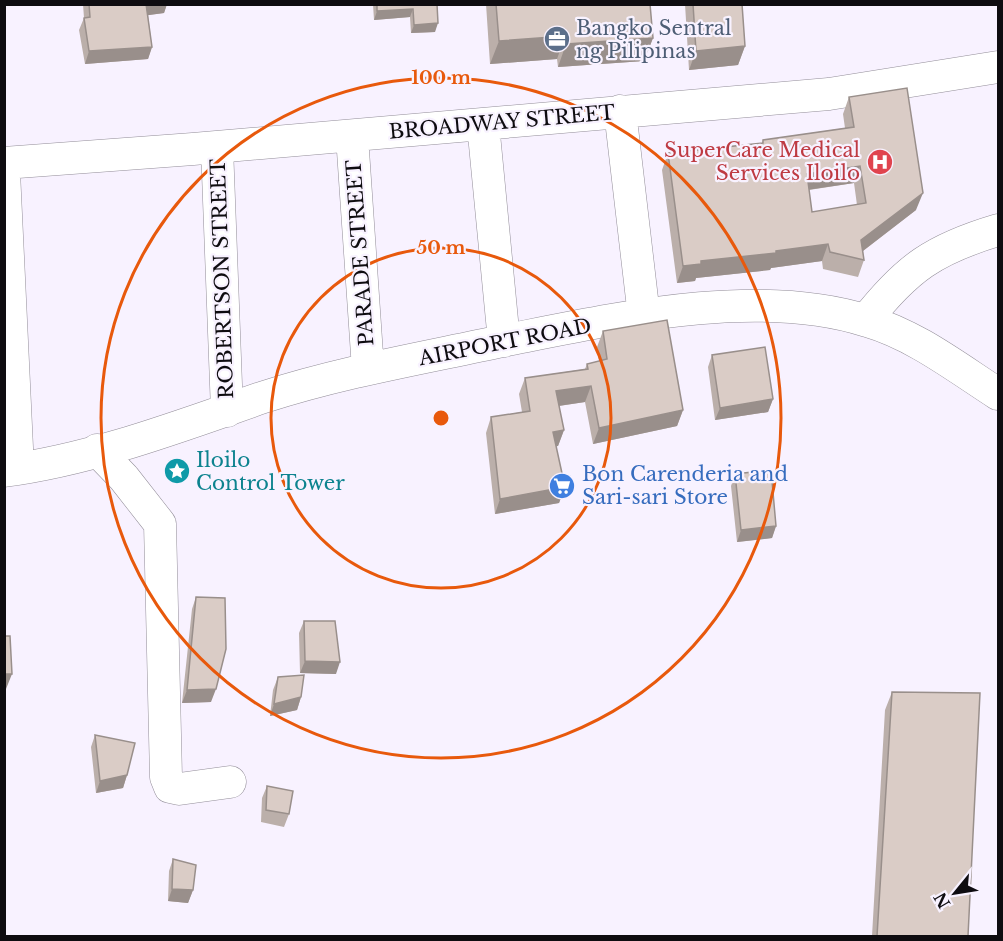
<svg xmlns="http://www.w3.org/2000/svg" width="1003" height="941" viewBox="0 0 1003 941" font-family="'Libre Baskerville',serif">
<rect width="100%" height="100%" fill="#f8f2ff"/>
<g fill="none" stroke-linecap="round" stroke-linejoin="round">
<g stroke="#938e99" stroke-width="33">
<path id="minor" d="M620,111L644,316
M483,124L504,341
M352,136L368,369
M217,147L227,411
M4,163L193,149L829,94L998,67
M4,172L18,469
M866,320C907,268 934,249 998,230
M97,450L124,478L160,524L166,777L170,787L179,789L230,782
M4,471C94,459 180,426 264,397C341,372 423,358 502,341C614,319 757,286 867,321C915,335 956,367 998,394"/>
</g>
<use href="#minor" stroke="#fff" stroke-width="32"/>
</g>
<path fill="#bbafaa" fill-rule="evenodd" d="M83,4H167L164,13L148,15L152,47L148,59L85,64L79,30L84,18Z
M373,4H437L435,32L411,33L410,17L374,20Z
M486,4H650L653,38L644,61L558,67L557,59L490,64Z
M685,4H742L745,46L738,65L689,70Z
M849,97L916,210L863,251L864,260L858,277L823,269L822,261L771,268L770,270L696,278L695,281L677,283L662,170L668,153L762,143L763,140L845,128L843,114ZM854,183L857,205L812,212L809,190Z
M603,331L683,410L677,426L593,444L585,402L559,406L564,430L558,446H556L565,487L559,503L495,514L486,433L491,417L522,412L519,394L525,378L585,369L587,364L599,361L597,347Z
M712,355L773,399L768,412L715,420L708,367Z
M735,474L776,526L772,538L737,542L731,486Z
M196,597L211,702L182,703L192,609Z
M304,621L336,674L300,673L299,633Z
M278,677L301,697L297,710L270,716L273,690Z
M892,692L968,936H872L885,710Z
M95,735L127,775L123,788L96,793L91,747Z
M267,786L289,814L284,827L261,822L262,798Z
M173,859L193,890L188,903L168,901L169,871Z"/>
<path fill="#998f8b" d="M146,4H167L164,13L142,16Z
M413,9L410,17L374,20L377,11Z
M438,23L435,32L411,33L414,25Z
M565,36L557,59L490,64L499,41Z
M653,38L644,61L558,67L566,44Z
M745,46L738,65L689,70L696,51Z
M152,47L148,59L85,64L89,51Z
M860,166L854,183L800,191L807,174Z
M923,193L916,210L855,257L861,240Z
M828,244L822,261L771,268L770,270L696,278L695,281L677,283L683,266L701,261Z
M591,386L585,402L551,407L556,391Z
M773,399L768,412L715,420L720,408Z
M683,410L677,426L593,444L599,428Z
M564,430L558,446L548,448L553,432Z
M565,487L559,503L495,514L500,499Z
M776,526L772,538L737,542L741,530Z
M305,661L340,662L336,674L300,673Z
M4,674H12L6,689H4Z
M216,689L211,702L182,703L187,690Z
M301,697L297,710L270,716L274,704Z
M127,775L123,788L96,793L100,781Z
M172,889L193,890L188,903L168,901Z"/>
<path fill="#daccc6" stroke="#998f8b" stroke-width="1.5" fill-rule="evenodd" d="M89,4H146L152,47L89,51L84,18L90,17Z
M377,4H437L438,23L414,25L413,9L377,11Z
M496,4H650L653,38L566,44L565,36L499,41Z
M693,4H742L745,46L696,51Z
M907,88L923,193L861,240L864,260L830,252L828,244L776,251V253L701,261V264L683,266L668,153L763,143V140L854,127L849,97ZM860,166L866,203L812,212L807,174Z
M667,320L683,410L599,428L591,386L556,391L564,430L553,432L565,487L500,499L491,417L530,411L525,378L588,369L587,364L607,359L603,331Z
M765,347L773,399L720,408L712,355Z
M771,470L776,526L741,530L735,474Z
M196,597L225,598L226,649L216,689L187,690Z
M304,621H335L340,662L305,661Z
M4,636H10L12,674H4Z
M304,675L301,697L274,704L278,677Z
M892,692L980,693L968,936H877Z
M95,735L135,743L127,775L100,781Z
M267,786L293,791L289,814L266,810Z
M173,859L196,865L193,890L172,889Z"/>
<g fill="none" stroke="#e8590c" stroke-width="3">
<circle cx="441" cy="418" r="170"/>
<circle cx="441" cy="418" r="340"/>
</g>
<defs>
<g id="office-disc" transform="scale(1.35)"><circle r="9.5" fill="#5c6f8a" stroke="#f8f2ff"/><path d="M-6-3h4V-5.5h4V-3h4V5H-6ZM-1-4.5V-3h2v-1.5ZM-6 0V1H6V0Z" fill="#fff"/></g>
<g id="hospital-disc" transform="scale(1.35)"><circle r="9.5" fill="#e0444e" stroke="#f8f2ff"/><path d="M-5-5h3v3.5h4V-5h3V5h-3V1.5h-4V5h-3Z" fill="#fff"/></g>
<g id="sight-disc" transform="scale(1.35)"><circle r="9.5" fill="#0f9aa8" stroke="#f8f2ff"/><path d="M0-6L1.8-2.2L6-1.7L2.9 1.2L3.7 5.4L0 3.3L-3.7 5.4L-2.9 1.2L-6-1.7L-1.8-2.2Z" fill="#fff"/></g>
<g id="supermarket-disc" transform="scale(1.35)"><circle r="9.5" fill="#3f7fe0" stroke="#f8f2ff"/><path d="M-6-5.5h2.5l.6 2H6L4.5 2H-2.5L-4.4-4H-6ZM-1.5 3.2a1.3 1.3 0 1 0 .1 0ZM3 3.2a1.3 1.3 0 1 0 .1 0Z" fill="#fff"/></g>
</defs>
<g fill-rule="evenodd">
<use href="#office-disc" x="557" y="39"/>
<use href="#hospital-disc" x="880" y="162"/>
<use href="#sight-disc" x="177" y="471"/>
<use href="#supermarket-disc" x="562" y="486"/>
</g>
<g text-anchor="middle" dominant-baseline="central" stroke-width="4.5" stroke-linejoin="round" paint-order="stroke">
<g font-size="20" fill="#4e5e75" stroke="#f8f2ff" text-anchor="start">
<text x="576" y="28">Bangko Sentral<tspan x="576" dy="23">ng Pilipinas</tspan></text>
</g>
<g font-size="20" fill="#0e0c10" stroke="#f8f2ff">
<text transform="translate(502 122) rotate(-5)">BROADWAY STREET</text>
<text transform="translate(360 253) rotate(-94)">PARADE STREET</text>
<text transform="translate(222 279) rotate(-92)">ROBERTSON STREET</text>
<text transform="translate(505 342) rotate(-11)">AIRPORT ROAD</text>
</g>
<g font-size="20" fill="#be3a42" stroke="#f8f2ff" text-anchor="end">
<text x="860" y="150">SuperCare Medical<tspan x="860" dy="23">Services Iloilo</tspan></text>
</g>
<g font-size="20" fill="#0d838f" stroke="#f8f2ff" text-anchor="start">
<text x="196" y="460">Iloilo<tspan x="196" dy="23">Control Tower</tspan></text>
</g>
<g font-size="20" fill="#366cbe" stroke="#f8f2ff" text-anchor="start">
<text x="582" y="474">Bon Carenderia and<tspan x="582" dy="23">Sari-sari Store</tspan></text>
</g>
</g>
<circle cx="441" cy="418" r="9" fill="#e8590c" stroke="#f8f2ff" stroke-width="3"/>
<g font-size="18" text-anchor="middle" font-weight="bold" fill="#e8590c" stroke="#f8f2ff" stroke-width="4.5" stroke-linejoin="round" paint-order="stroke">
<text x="441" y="84">100 m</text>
<text x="441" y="254">50 m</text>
</g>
<rect width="1003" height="941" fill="none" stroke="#0e0c10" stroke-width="12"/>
<g transform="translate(955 893) rotate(240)" stroke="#f8f2ff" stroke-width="4.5" paint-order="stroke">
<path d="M0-4.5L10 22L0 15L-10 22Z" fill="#0e0c10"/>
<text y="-9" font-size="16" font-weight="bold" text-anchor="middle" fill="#0e0c10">N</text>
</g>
</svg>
